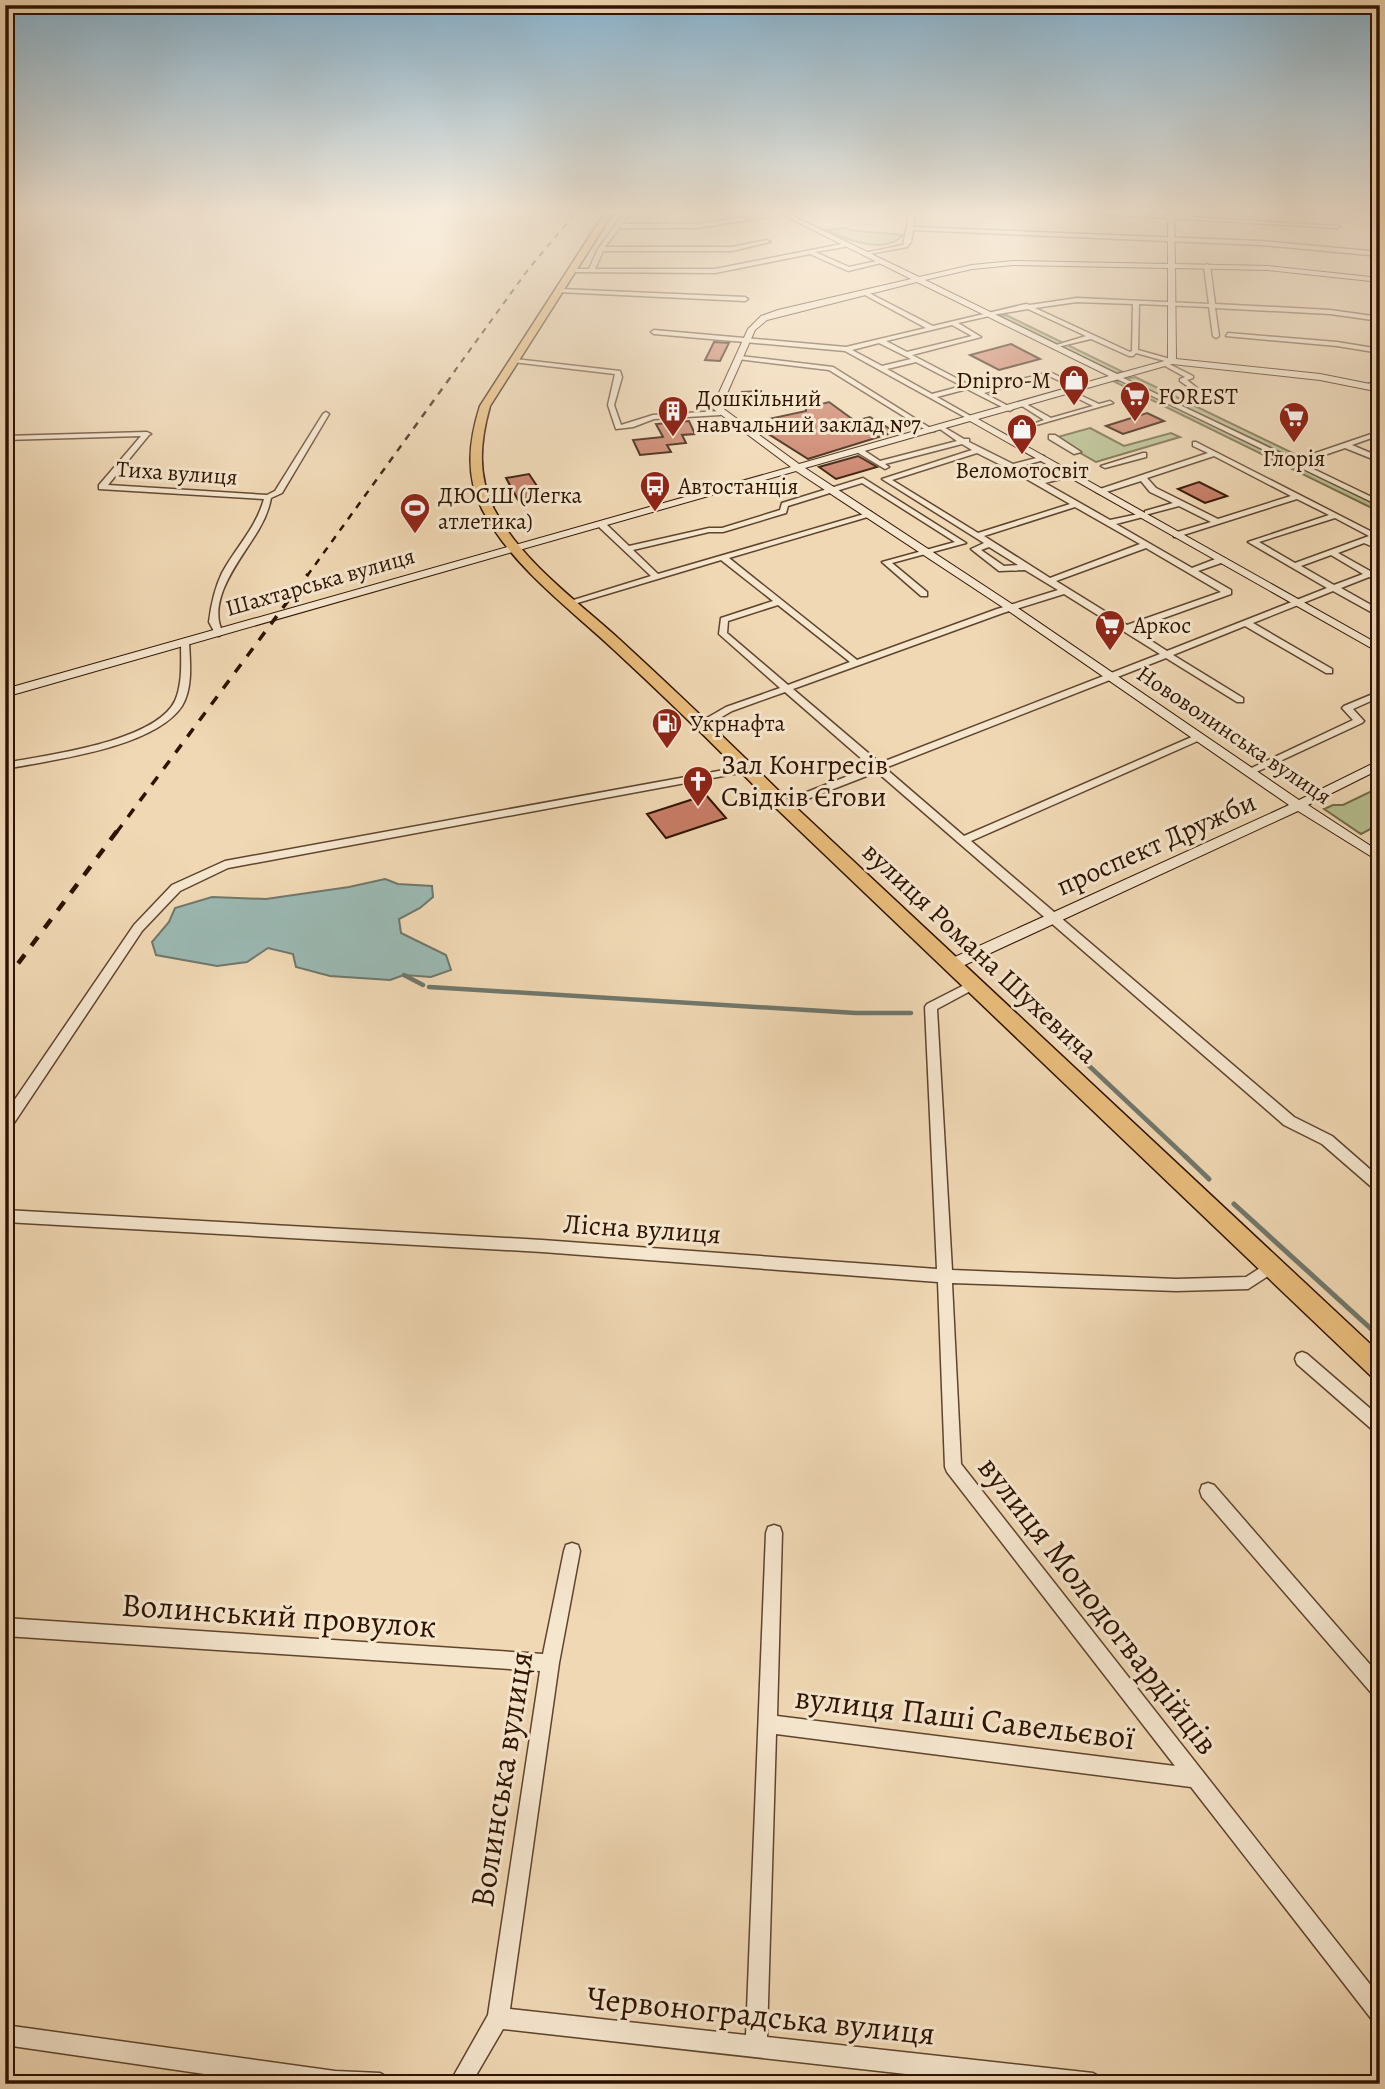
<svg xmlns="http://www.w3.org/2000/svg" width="1385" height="2089" viewBox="0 0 1385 2089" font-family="Alegreya,serif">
<rect width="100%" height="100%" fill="#f0d8b4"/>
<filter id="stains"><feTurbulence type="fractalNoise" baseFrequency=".00286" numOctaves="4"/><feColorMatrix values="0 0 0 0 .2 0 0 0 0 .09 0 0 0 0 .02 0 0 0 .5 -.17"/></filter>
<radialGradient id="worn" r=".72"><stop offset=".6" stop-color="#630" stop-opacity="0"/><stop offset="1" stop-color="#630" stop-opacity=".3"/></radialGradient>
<path fill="#b6bf90" stroke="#726948" stroke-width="2" d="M848,228L850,230L903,235C886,255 847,240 827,230Z
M1006,315L1123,372L1116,373L1000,316Z
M1135,377L1301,457L1295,459L1125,379Z
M1122,380L1380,505V512L1115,382Z
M1090,428L1124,446L1171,433L1180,437L1096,462L1054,438Z
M1380,787V824L1361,834L1324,809L1333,805H1343Z"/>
<path fill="#9bb9b3" stroke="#70776b" stroke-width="2" d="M385,879L398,884L432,886L433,897L420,908L399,919L401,933L446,955L451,970L431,977L404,975L390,980L330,976L296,967L293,954L268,948L247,962L217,966L156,955L152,942L169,922L175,908L212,897L266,899L349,887Z"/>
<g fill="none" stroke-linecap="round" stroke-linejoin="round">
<path stroke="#70776b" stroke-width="4.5" d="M404,975L423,985
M429,987L856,1013H911
M1052,1031L1187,1158"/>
<path stroke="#70776b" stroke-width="5" d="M1185,1156L1209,1179
M1234,1204L1380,1337"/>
</g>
<path fill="#c97e67" stroke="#2f1300" stroke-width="2" d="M714,342L729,343L720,361L705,360Z
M1011,344L1040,359L999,370L970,355Z
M761,391L763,406H744L742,392Z
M829,402L855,421L870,417L895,432L808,459L751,423L806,411V408Z
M1147,413L1164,421L1123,434L1106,426Z
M689,421L695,434L682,435L686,443L667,445L671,452L640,455L633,440L663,437L656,424Z
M858,456L877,467L836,479L819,467Z
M529,474L543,495L518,500L506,478Z
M1199,482L1227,496L1205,503L1178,489Z
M706,795L726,818L666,838L647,814Z"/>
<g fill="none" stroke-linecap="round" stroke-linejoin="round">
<g stroke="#5f442d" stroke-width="3">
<path id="street" d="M626,211H632L622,224H696L784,212L787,214L696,228H619L605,247H732L767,240L770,242L732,251H603L595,269H715L847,243L849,246L815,252L849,267L882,260L885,262L848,271L810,254L715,273L570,272L572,269H589L598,249Z
M910,211H916L913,227L1261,241L1380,252V256L1261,245L913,230L911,242L907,247L864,255V253L903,245Z
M987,211H993L991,217L986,216Z
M1050,211H1082L1340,226L1337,228Z
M1207,264L1210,266L1215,304L1330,310L1380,317V321L1330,314L1215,308L1219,336L1216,338L1213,336L1209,307L1139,304L1138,350L1174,360V362L1172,363L1136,353L1133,356H1129L1091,339L1053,348V346L1086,336L1028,309L998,314L958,323L981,337L912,355L979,390L1050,372L1084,389L1079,390L1049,376L984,393L1012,408L1013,409L1010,411L967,389L937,397L974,418V420L972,421L845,351L654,334L651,332L654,330L846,347L926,328L863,294L865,291L933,326L1026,304L1030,305L1077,298L1209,304L1204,266ZM1077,302L1133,304L1132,351L1130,352L1035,308ZM952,325L972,336L907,352L886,341ZM879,343L911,359L882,366L852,350ZM916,362L962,386L932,394L887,369Z
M560,289L745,297L748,299L745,301L558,292Z
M1228,333L1337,342L1380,349V353L1337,346L1226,336Z
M740,356L833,367L935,431L929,432L829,370L738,359V357Z
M515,359L620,371L622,377L614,405L621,425L653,415L720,411L723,413L720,415L654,419L633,427L616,429L608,405L615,374L513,362V360Z
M1165,364H1169L1193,376V378L1187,380L1197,388V390H1193L1180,381V379L1185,377L1165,366Z
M1119,376L1295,460L1380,431V435L1352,445L1380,457V462L1345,448L1301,463L1380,501V506L1117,379L1116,378Z
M1380,377V382L1371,387H1367V385Z
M1069,390L1099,404L1110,401L1113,403L1033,426V424L1044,420L1022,406V404H1026L1051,418L1093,406L1067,393V391Z
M326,412L329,414L282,493L271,498C269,509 265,519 259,529C243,557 205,599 223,633L219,636L216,635L209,622C211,605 215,588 222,573C236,547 256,528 264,499L99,489V485L141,436L5,440V436L147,432L151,434L149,435L108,485L267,495L275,491L323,414Z
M942,426L964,439H969V442L1013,464L1044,456V460L1018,467L1039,480L1072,472V476L1045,483L1110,520L1143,513V517L1116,524L1192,568L1218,558H1224V562L1198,571L1231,590V594L1133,629L1167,651L1327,588L1248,542L1329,515L1297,499L1177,537H1174V533L1211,522L1179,506L1145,515V511L1173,503L1150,492L1141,481L1100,494L1096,492L1097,490L1208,453L1193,446V442H1196L1380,536L1371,540L1380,545V550L1364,543L1338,553L1370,571L1380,568V573L1376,574L1380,576V582L1369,577L1341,588L1380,610V617L1333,591L1253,623L1332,669V673H1326L1245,626L1173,655L1243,698V702H1237L1166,658L885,768L964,836L1194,736H1200V740L971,841L1294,1117L1332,1136L1380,1178V1191L1375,1190L1322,1144L1284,1125L877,772L787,807H779V803L871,767L785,692L732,711L706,726H700V722L726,707L780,688L719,634L721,618L773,601L721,560L574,604L567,602L651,576L599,527V523H605L629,546L709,528H722L780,510L782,503L863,478L966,543L892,563L927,592V596H921L882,562L955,542L862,483L788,506L786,513L723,532H709L633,550L658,574L871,512V516L729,558L857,660L997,609L1058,590L1025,570L999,571L971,549L984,543L882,479L972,450L962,444L885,464L889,467L885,469L855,451L862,449L880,461L957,441L940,429L938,428ZM977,453L1009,469L1070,504L978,533L892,480ZM1214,456L1291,496L1218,519L1156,488L1147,478ZM1075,507L1140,544L1050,578L984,536ZM1335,518L1369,536L1295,563L1259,542ZM989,547L1018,565L1004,566L981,550ZM1146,548L1221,592L1127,625L1056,581ZM1331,555L1363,574L1334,585L1301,566ZM1064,594L1160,654L880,763L793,689L1003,613ZM778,605L850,662L788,685L727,633L728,621Z
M1049,435H1055L1081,452L1074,454L1049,439Z
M1143,453H1146V457L1105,468L1101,466Z
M185,639L189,642C190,662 193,688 182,706C154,748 52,760 5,769V763C47,755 155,742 175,701C183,683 181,661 181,642Z
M1380,691V697L1353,709L1364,721L1362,723L1252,774L1248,775L1243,772L1353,720L1342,708L1344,706Z
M746,766L751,769L750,771L228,868L180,891L142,931L10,1129L5,1130V1114L134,925L172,885L225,861Z
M972,981L976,982L978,985L976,988L937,1009L952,1270L1176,1279L1246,1277L1271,1261L1276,1263L1278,1267L1276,1271L1248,1289L1176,1291L952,1283L961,1464L1380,1997V2024L1373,2021L1191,1787L776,1734L767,2037L1093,2073L1100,2077L1103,2084H996L503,2029L471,2084H449L488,2015L540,1671L5,1636V1618L543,1654L564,1551L566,1545L572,1543L578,1545L580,1551L559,1663L510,2009L746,2035L766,1533L768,1527L774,1525L780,1527L782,1533L777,1716L1175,1766L947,1472L945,1467L938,1282L542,1252L5,1222V1210L542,1240L937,1269L925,1007L927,1004Z
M1302,1352L1307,1354L1380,1417V1434L1375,1432L1297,1364L1295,1359L1297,1354Z
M1208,1483L1214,1485L1380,1676V1699L1374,1696L1202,1497L1200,1491L1202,1485Z
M5,2025L335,2071L380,2073L387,2077L390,2084H274L5,2045Z"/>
</g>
<g stroke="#2f1300" stroke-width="2">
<path id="secondary" d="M775,211H783L919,277L972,265L1013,261L1168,264V211H1174L1175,264L1268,266L1380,278V282L1268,270L1175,268L1176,359L1320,374L1380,386V392L1320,380L1172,364L978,419L1380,645V653L970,421L805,468L1015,606L1299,800L1380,760V769L1308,805L1380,852V862L1298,811L956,969H946L944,965L946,961L1289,805L1007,610L796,471L5,697V689L791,467L712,408L748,329L761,316L778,310L911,279ZM1013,265L1168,268V360L1117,374L925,280L972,269ZM917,282L1109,376L799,464L721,407L755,330L767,320Z"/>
</g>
<g stroke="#2f1300" stroke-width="3">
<path id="primary" d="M606,211H614L490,406C480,442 477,475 494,509C522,562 576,600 619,639C677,692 733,746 789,801L1380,1353V1380L1372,1377L777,809C724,754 669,701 613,649C568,607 511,566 482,509C465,475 469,441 480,406Z"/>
</g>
<use href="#street" fill="#f5e6ce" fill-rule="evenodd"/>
<use href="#secondary" fill="#f5e6ce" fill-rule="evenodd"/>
<use href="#primary" fill="#e8bc7a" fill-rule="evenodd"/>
<path stroke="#2f1300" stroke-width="2" stroke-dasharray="6 6" stroke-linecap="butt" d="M454,372L527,271L577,211"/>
<path stroke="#2f1300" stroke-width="2.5" stroke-dasharray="7 7" stroke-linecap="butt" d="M307,576L455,371"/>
<path stroke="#2f1300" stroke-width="3.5" stroke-dasharray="10 10" stroke-linecap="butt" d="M116,833L308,574"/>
<path stroke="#2f1300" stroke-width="4.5" stroke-dasharray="11 11" stroke-linecap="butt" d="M5,981L117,831"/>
</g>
<linearGradient id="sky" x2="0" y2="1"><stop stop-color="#89b6d3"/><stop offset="0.42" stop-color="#f8eddd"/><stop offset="1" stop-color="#f8eddd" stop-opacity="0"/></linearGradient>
<rect width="1385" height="503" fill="url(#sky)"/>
<defs>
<g id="shop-pin" transform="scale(1.575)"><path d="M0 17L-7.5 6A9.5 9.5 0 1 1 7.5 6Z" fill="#8f2418" stroke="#f5e6ce"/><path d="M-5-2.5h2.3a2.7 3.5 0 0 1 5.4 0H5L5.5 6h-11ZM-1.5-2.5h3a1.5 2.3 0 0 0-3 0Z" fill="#fff"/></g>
<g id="supermarket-pin" transform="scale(1.575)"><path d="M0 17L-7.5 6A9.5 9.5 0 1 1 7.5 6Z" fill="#8f2418" stroke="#f5e6ce"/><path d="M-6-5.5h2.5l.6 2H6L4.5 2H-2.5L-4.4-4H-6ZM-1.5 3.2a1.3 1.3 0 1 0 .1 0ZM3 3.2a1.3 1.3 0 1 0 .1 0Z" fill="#fff"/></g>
<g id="building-pin" transform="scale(1.575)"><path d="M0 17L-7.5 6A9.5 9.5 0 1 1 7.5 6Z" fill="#8f2418" stroke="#f5e6ce"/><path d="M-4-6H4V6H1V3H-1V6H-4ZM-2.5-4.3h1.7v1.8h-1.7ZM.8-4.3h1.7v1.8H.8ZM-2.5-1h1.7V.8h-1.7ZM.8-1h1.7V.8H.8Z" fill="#fff"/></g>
<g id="bus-pin" transform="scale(1.575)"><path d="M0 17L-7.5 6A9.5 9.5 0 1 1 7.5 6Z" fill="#8f2418" stroke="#f5e6ce"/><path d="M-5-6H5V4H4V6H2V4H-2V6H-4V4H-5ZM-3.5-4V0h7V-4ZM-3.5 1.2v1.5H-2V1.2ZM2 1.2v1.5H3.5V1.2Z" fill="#fff"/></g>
<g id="stadium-pin" transform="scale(1.575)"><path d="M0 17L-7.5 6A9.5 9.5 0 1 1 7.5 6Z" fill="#8f2418" stroke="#f5e6ce"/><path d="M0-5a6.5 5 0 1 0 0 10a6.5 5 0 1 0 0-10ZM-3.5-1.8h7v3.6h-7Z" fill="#fff"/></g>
<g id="fuel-pin" transform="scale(1.575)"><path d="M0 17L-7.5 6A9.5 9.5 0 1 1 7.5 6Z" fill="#8f2418" stroke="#f5e6ce"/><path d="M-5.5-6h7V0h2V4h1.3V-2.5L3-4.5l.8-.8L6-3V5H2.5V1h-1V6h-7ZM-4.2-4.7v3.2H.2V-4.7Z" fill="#fff"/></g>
<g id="church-pin" transform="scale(1.575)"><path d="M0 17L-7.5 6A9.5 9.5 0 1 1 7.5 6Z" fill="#8f2418" stroke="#f5e6ce"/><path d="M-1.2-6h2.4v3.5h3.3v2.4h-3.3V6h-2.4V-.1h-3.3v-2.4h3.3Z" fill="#fff"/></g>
</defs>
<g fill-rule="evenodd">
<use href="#shop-pin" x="1074" y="380"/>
<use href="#supermarket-pin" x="1135" y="396"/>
<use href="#building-pin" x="673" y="411"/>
<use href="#supermarket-pin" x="1294" y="417"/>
<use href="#shop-pin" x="1022" y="429"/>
<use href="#bus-pin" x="655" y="486"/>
<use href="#stadium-pin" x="415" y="508"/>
<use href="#supermarket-pin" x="1110" y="625"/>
<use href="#fuel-pin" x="667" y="723"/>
<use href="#church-pin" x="698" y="781"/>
</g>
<g text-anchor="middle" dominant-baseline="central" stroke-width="6" stroke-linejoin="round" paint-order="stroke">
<g font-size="23" fill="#2f1300" stroke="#f5e6ce" text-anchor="start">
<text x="1051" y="380" text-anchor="end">Dnipro-M</text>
<text x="1158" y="396">FOREST</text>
<text x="696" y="398">Дошкільний<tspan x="696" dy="26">навчальний заклад №7</tspan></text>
<text x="1294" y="458" text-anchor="middle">Глорія</text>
<text x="1022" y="470" text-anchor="middle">Веломотосвіт</text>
<text x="678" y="486">Автостанція</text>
<text x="438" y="495">ДЮСШ (Легка<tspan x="438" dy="26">атлетика)</tspan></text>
<text x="1133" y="625">Аркос</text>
<text x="690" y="723">Укрнафта</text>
</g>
<g font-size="23" fill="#2f1300" stroke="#f5e6ce">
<text transform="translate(177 473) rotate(4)">Тиха вулиця</text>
<text transform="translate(320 582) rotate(-16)">Шахтарська вулиця</text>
<text transform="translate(1234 735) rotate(34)">Нововолинська вулиця</text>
</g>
<g font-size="28" fill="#2f1300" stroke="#f5e6ce" text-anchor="start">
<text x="721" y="765">Зал Конгресів<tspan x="721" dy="32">Свідків Єгови</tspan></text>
</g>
<g font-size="28" fill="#2f1300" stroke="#f5e6ce">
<text transform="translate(1156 844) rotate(-24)">проспект Дружби</text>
<text transform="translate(980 953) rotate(43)">вулиця Романа Шухевича</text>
<text transform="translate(642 1229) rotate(4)">Лісна вулиця</text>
</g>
<g font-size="33" fill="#2f1300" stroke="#f5e6ce">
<text transform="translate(1099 1605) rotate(52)">вулиця Молодогвардійців</text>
<text transform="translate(279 1615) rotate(4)">Волинський провулок</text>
<text transform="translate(965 1717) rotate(7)">вулиця Паші Савельєвої</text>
<text transform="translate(501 1779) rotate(-81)">Волинська вулиця</text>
<text transform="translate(761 2015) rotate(6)">Червоноградська вулиця</text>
</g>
</g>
<rect width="1385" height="2089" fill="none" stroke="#f0d8b4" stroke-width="28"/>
<rect x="7" y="7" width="1371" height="2075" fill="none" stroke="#2f1300" stroke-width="3.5"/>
<rect x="14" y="14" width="1357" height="2061" fill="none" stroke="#2f1300" stroke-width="2"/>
<rect width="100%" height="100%" filter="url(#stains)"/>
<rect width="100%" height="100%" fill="url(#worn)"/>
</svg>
